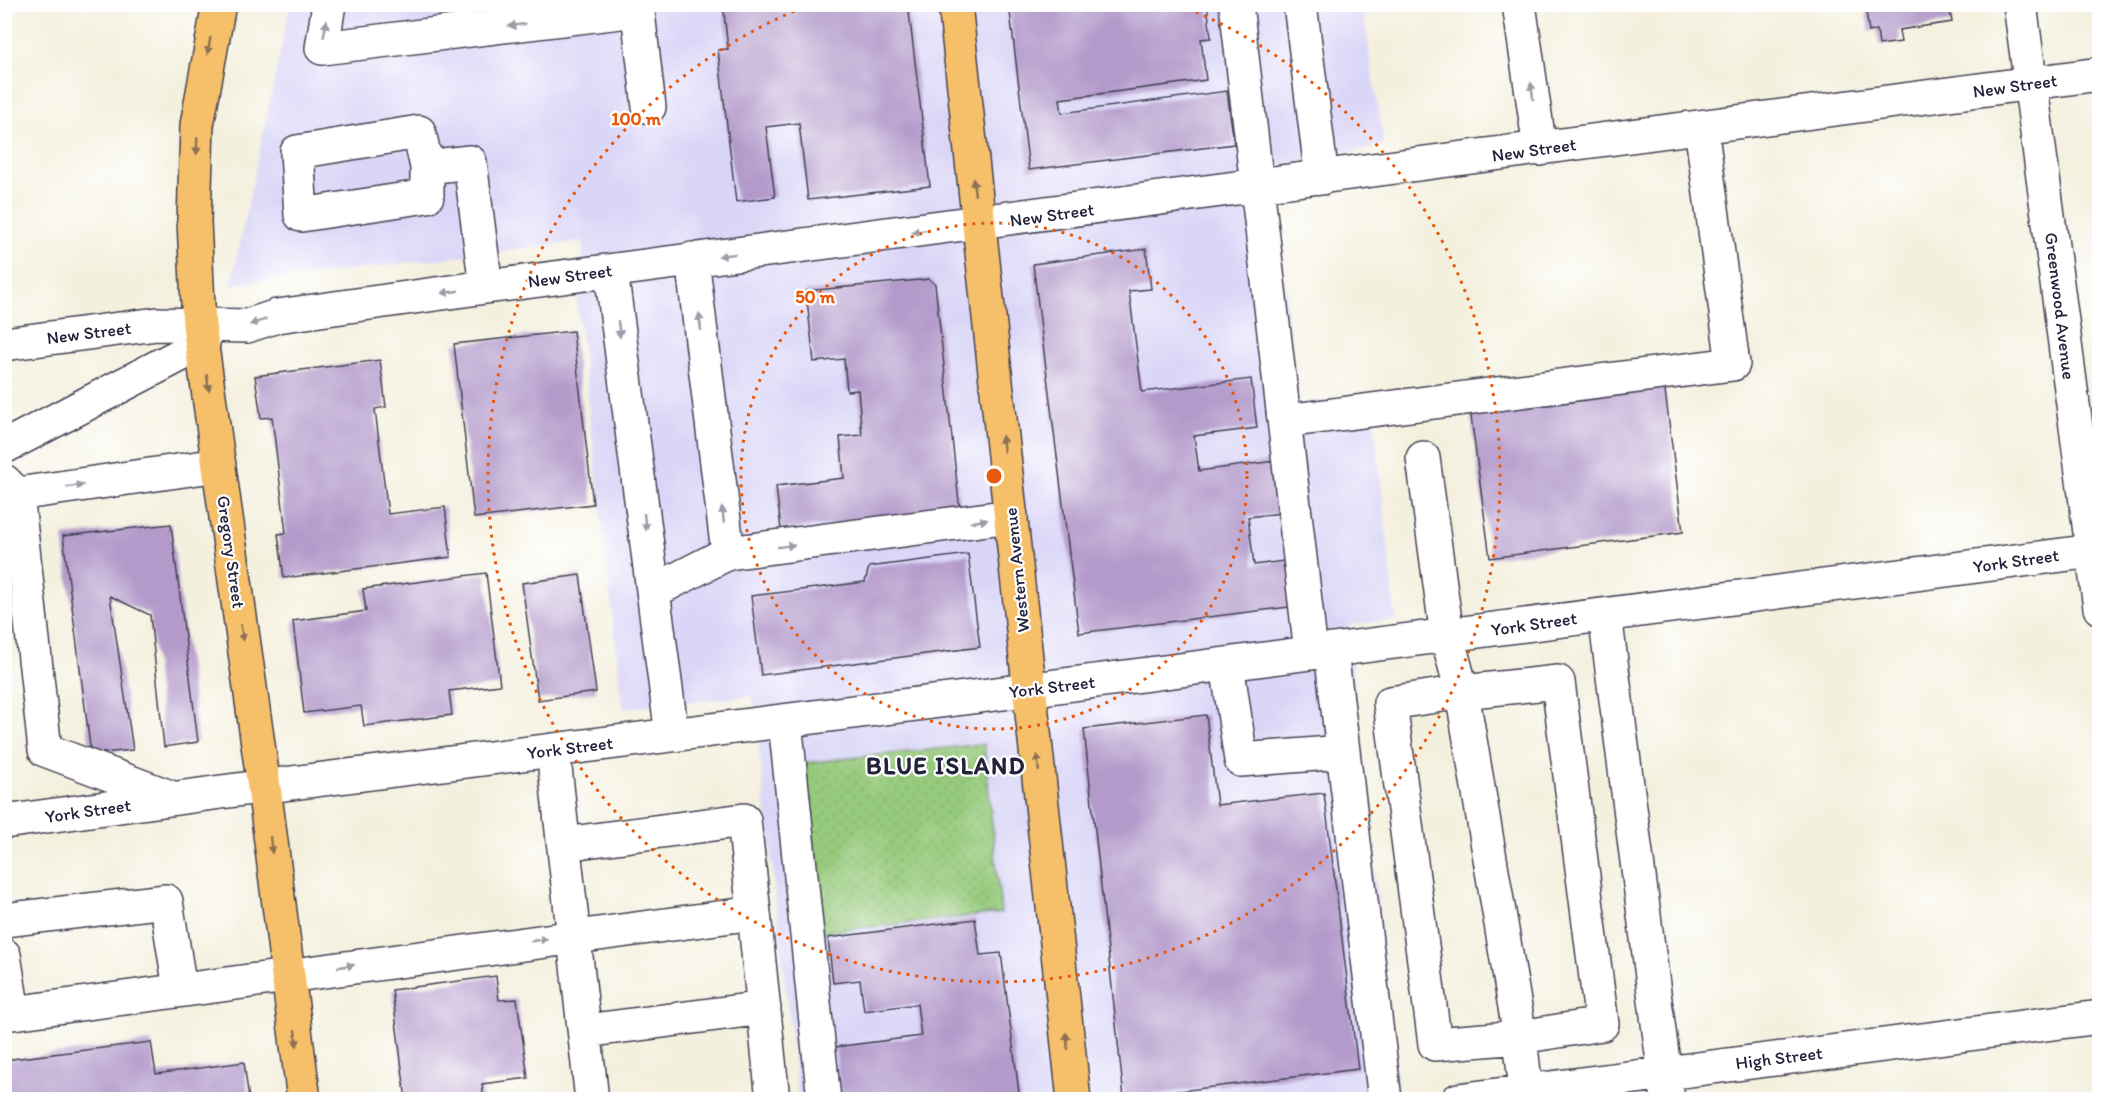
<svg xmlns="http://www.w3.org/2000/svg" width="2104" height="1104" viewBox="0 0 2104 1104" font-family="Itim,sans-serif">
<defs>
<pattern id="green-dots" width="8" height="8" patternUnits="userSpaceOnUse" patternTransform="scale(1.5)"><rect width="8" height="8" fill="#96ca7b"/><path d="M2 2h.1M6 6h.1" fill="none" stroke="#81ad6b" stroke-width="1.8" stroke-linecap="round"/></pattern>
</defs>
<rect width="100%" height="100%" fill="#fff"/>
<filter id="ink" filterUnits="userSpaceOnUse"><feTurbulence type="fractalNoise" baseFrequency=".0167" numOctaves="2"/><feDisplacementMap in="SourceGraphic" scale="12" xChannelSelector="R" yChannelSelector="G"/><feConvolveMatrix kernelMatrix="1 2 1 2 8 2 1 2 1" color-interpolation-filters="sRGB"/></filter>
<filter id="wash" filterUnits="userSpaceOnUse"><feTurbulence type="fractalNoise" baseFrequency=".008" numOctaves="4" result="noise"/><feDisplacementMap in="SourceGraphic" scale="24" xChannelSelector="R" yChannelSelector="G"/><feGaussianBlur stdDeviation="1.35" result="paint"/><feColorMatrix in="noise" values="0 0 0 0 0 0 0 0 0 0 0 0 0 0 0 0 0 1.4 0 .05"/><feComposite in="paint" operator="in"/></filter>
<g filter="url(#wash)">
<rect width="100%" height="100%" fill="#f4f0de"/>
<path fill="#dad6f7" d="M290,5H1362L1384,146L1272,167L1297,402L1372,399L1396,620L1348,625L1399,1099H798L753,696L623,708L577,303L584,241L231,285Z"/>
<path fill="url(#green-dots)" stroke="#5c765b" stroke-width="1.5" d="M984,744L1001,913L822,932L804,763Z"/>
<g id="blocks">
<path fill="#b39acb" d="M723,4H908L930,186L808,200L799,123L766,127L775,197L736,202L718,50L728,49Z
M1009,4H1207L1211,38L1201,39L1206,80L1060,99L1062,113L1227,91L1234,144L1029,170Z
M1865,5H1949L1952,22L1899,30L1901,42L1879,45L1877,30L1869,32Z
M1146,249L1151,289L1129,291L1142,392L1251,379L1257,428L1194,436L1199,471L1282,460L1289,512L1248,517L1254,565L1291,560L1297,606L1079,633L1033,264Z
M929,279L935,284L960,511L781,530L776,486L844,478L840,437L862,435L858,390L847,391L844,359L814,362L806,291Z
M573,331L593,504L474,518L454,344Z
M380,360L386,407L375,409L388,514L445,507L451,557L284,578L278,534L286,533L272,417L261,418L255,376Z
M1664,383L1683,532L1490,558L1470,409Z
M171,524L198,742L164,747L150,615L110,596L133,750L91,754L63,536Z
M968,554L980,647L761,675L751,596L865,582L869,567Z
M486,573L500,685L449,691L452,715L364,726L361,706L304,713L293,621L366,611L363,589Z
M580,575L596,692L538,700L522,583Z
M1206,715L1217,805L1324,793L1358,1069L1124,1098L1084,729Z
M975,919L980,955L1001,953L1020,1100H841L835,1047L921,1036L917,1004L864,1011L860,980L833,983L828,938Z
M496,976L499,1000L517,999L528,1078L482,1084L484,1100H406L392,990Z
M151,1042L156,1074L244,1062L249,1100H4V1060Z"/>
</g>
</g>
<g filter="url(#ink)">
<use href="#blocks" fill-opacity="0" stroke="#424153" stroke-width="1.5"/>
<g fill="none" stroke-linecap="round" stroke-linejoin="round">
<g stroke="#424153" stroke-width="36">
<path id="minor" d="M329,4L322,48L637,10
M637,4L649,107
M1236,4L1311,653
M1300,4L1322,178
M1519,4L1540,149
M2020,4L2100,608
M419,132L427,167V196L301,215L297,152Z
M427,167L470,162L486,287
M611,271L672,735
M4,344L157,324L247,326L277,316L486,287L2100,74
M1285,421L1733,364L1701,127
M4,447L203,343
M1423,458L1447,636L1462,692L1558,682L1602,1024L1520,1037L1526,1091
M4,481L17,494L45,750L170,797
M17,494L219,465
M728,553L1011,516
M654,591L728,553L692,259
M1605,615L1668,1100
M1331,651L1385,1100
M1227,664L1241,760L1343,752
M1462,692L1520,1037L1435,1044L1390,703Z
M785,721L824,1100
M553,750L592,1100
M4,822L221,792L988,695L2100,550
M564,844L744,820L754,913
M4,920L166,901L180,989
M4,955L13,1013L754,913L773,1100
M585,1031L764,1008
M1458,1100L2100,1017"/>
</g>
<g stroke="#424153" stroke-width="36">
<path id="major" d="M219,4L197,125L194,221L199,325L264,787L304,1100
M955,4L1074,1100"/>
</g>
<use href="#minor" stroke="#fff" stroke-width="33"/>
<use href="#major" stroke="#f6c06b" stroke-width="33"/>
</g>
<defs><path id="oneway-solid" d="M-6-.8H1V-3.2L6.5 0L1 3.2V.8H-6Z" transform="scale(1.5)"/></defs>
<g fill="#9c9ca7">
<use href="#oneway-solid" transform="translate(517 25) rotate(173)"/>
<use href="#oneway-solid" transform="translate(325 29) rotate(-80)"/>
<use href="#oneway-solid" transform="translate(1532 91) rotate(-98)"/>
<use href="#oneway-solid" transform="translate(920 231) rotate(173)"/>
<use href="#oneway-solid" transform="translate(727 255) rotate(173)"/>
<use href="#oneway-solid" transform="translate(450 292) rotate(172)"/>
<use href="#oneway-solid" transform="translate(258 322) rotate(162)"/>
<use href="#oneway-solid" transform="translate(700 322) rotate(-97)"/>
<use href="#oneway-solid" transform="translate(619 329) rotate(83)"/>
<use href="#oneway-solid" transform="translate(75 486) rotate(-8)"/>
<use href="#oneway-solid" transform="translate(723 515) rotate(-97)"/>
<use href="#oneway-solid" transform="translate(979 521) rotate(-8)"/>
<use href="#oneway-solid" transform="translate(645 522) rotate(83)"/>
<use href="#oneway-solid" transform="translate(786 546) rotate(-7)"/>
<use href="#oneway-solid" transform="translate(539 940) rotate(-8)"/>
<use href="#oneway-solid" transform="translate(346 966) rotate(-8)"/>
</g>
<g fill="#8c7153">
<use href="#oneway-solid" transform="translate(209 46) rotate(99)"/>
<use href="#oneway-solid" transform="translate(197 146) rotate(92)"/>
<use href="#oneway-solid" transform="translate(974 187) rotate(-96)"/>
<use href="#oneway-solid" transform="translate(208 383) rotate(82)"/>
<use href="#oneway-solid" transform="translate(1003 444) rotate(-96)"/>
<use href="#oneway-solid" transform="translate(242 633) rotate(82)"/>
<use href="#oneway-solid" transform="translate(1038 763) rotate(-96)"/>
<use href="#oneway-solid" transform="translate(271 845) rotate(83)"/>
<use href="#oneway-solid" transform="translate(296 1038) rotate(83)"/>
<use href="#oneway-solid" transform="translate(1067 1041) rotate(-96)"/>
</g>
</g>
<g fill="none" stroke="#e8590c" stroke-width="3" stroke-dasharray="3 6">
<circle cx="994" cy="476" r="253"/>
<path d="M1179 5A506 506 0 1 1 809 5"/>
</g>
<g text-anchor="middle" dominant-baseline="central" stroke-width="4.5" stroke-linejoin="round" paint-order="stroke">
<g font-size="18" fill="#22223b" stroke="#fff">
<text transform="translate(2015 86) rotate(-8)">New Street</text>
<text transform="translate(1534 150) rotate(-8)">New Street</text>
<text transform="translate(1052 215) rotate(-8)">New Street</text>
<text transform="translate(570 276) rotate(-8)">New Street</text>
<text transform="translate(2060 306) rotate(83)">Greenwood Avenue</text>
<text transform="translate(89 333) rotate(-7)">New Street</text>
<text transform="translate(231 552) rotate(82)">Gregory Street</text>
<text transform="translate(2016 561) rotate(-8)">York Street</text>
<text transform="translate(1017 570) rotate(-96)">Western Avenue</text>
<text transform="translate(1534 624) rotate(-8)">York Street</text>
<text transform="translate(1052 687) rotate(-7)">York Street</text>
<text transform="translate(570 748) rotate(-7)">York Street</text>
<text transform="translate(88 811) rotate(-8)">York Street</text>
<text transform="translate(1779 1058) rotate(-7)">High Street</text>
</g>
<g font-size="24" font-weight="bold" letter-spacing="1.5" fill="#22223b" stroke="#fff">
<text x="946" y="765">BLUE ISLAND</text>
</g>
</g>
<circle cx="994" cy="476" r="9" fill="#e8590c" stroke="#fff" stroke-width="3"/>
<g font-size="18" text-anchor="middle" font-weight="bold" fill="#e8590c" stroke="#fff" stroke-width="4.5" stroke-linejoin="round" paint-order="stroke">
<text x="636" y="125">100 m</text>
<text x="815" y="303">50 m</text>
</g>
<rect width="2104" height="1104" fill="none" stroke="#fff" stroke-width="24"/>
</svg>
